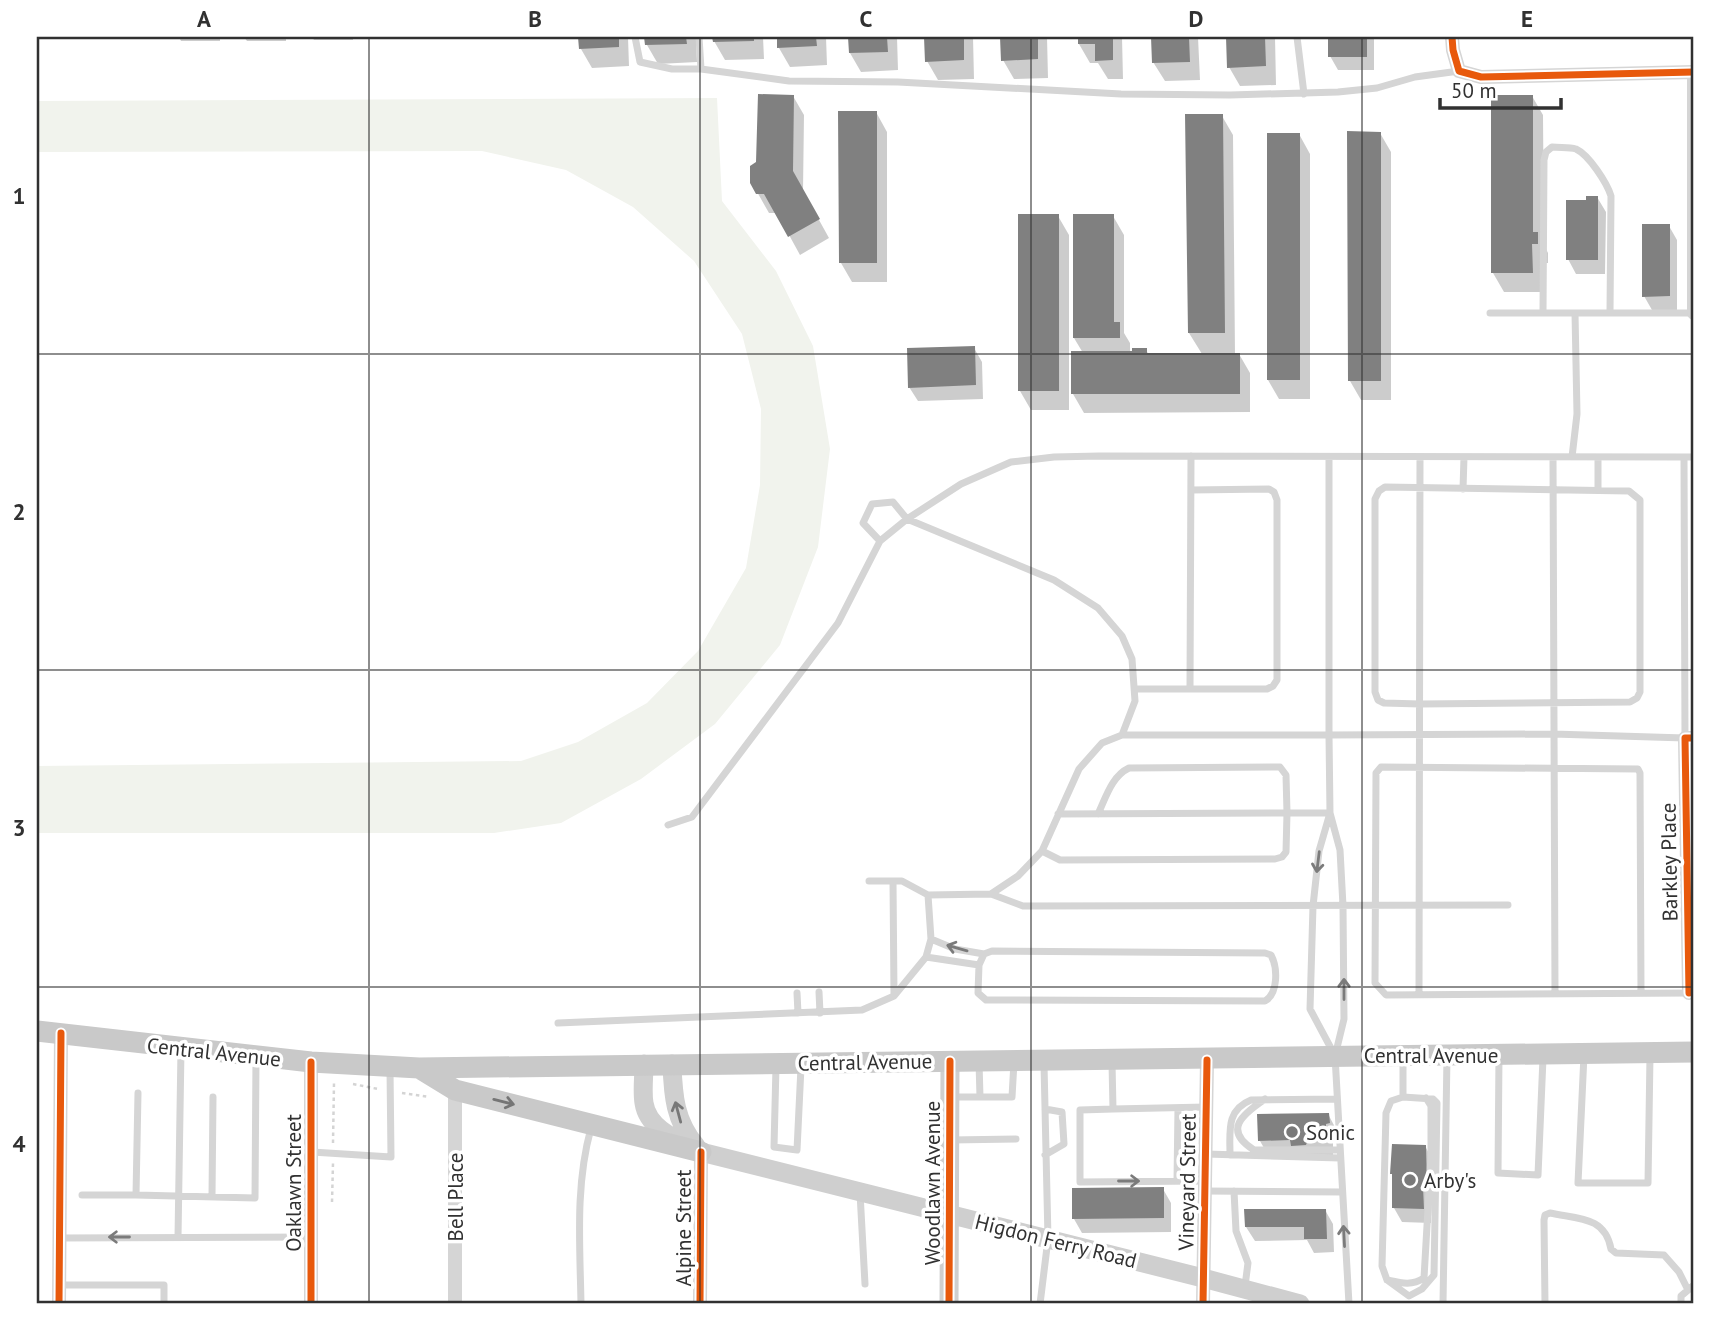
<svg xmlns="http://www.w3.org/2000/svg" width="1731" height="1341" viewBox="0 0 1731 1341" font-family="'PT Sans',sans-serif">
<rect width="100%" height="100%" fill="#fff"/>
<path fill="#f1f3ed" d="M717,98L722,201L776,271L813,346L830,449L818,547L780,645L715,724L641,779L561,823L494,833H37V766L521,761L578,742L647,703L698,651L746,568L760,485L761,409L742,334L694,261L633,207L566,170L482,151L37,152V101Z"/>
<path fill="#0003" d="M179,37H220V41H181Z
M244,37H286V41H247Z
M312,37H353V40H314Z
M378,37H419V39H379Z
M446,37H486V39H447Z
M513,37H550V39H514Z
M580,37H628L629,66L592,68L581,49Z
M646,37H696L697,62L658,64L647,45Z
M714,37H763L764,59L725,60L714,41Z
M779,37H826L827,65L790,67L779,48Z
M850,37H897L898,70L861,72L850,53Z
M926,37H973L974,79L938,80L927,61Z
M1002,37H1047L1048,78L1014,79L1003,60Z
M1079,37H1122L1123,79H1108L1098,63H1090L1079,44Z
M1153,37H1198L1200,80L1165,81L1153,62Z
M1228,37H1275L1276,85L1240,86L1229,67Z
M1330,37H1374V70H1338L1330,56Z
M793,96L804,115L803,191L829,238L800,255L777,213H769L752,183Z
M1532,96L1543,115L1544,245L1548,253V263H1542L1543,292H1504L1493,273Z
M876,112L887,132V282H852L841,263Z
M1222,116L1233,135L1235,354H1239L1250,373V412L1084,413L1073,394V353H1083L1074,338L1113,216L1124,235V333L1130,343V352L1146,350L1149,355L1202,354L1189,333Z
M1380,133L1391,152V400H1361L1350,381Z
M1299,134L1310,154V399H1279L1268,380Z
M1597,197L1606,212L1605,274H1576L1568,259L1588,202Z
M1058,216L1069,235V410H1031L1020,391Z
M1669,226L1677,240V310H1652L1644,296Z
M974,348L982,362L983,399L918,401L909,387Z
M1328,1114L1336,1129L1337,1137H1333V1156L1268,1155L1260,1141Z
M1425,1146L1433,1161L1431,1223L1402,1222L1394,1208V1177Z
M1163,1189L1171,1203V1232L1082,1233L1074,1219Z
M1325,1210L1333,1224L1334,1252L1314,1253L1307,1240L1255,1241L1246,1227Z"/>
<path fill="#808080" d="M578,37H619V47L579,49Z
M644,37H686L687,44L645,45Z
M712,37H754V41L713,42Z
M777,37H816L817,46L777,48Z
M848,37H887L888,52L849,53Z
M924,37H964V60L925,62Z
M1000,37H1038V59L1001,61Z
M1078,37H1113V60L1095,61V44H1078Z
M1151,37H1189L1190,62L1152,63Z
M1226,37H1265L1266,66L1227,68Z
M1328,37H1367V57H1328Z
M758,94L794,95L793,171L820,219L788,237L764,194H756L750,183V166L756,162Z
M1491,95H1533V232H1538V244H1532L1533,273H1491Z
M838,111H877V263H839Z
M1185,114H1223L1225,333H1188Z
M1347,131L1381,132V381H1348Z
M1267,133H1300V380H1267Z
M1586,196H1598V260H1566V200H1586Z
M1018,214H1059V391H1018Z
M1073,214H1114V322H1120V338H1073Z
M1642,224H1670V296L1642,297Z
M975,346L976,385L908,388L907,348Z
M1132,348H1147V353H1240V394H1071V351H1132Z
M1329,1113L1330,1123L1326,1124V1142H1307L1306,1145L1291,1146L1290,1140L1258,1141L1257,1114Z
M1392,1144L1426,1145L1427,1185L1423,1186L1424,1209L1392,1208V1174H1390Z
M1164,1187V1218L1072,1219V1188Z
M1244,1209H1326L1327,1239H1304V1227H1245Z"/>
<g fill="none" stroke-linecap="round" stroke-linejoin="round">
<path stroke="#d4d4d4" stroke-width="2.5" stroke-dasharray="3.5 3.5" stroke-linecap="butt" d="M353,1084L378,1089
M402,1093L429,1097
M333,1143L334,1083
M332,1202L333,1163"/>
<path stroke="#d5d5d5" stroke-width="7" d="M635,37L640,62L672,69H701L789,81L898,82L1121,94L1230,95L1338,92L1377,88L1415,77L1459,71
M699,37L701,69
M1297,37L1304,94
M1490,313H1694
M1543,313L1544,160L1546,152L1552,147C1560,148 1569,147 1576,149C1589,155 1607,183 1611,196L1610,313
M1553,457L1555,993
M1572,457L1577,414L1575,313
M1385,487L1629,491L1640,500V692L1637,698L1630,702L1420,704L1384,703L1378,700L1375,692V499L1379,491Z
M1463,489L1464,457
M1598,490V457
M880,541L863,523L872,504L893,502L907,519L1054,580L1098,608L1122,636L1132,659L1135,701L1122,735L1102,743L1079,769L1042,851L1018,876L991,894
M1190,688L1191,456
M1135,689H1267L1273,686L1277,680V500L1274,492L1269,489L1191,490
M1122,735H1329V457
M1098,814C1106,797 1112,776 1129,768L1280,767L1286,775L1287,813H1330L1329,735L1553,734L1685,738L1684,457
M668,825L692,817L838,623L880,541L907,519L961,484L1011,462L1054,457L1099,456L1694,457
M1042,851L1060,860L1275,859L1282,857L1286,852L1287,813L1058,814
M869,881H902L928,895L991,894L1023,906L1508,905
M893,881L894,995
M931,939L955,949L984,954
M992,951L1265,953L1271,955C1278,968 1278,994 1265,1001L986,1000L978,993L979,965L984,954Z
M926,957L979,965
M819,992L820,1013
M797,993L798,1013
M1641,993L1640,773L1638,769L1381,767L1376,773L1375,983L1386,995L1691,993
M1419,995L1420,457
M558,1023L862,1010L894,996L926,957L931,939L928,895
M1333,1052L1310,1009L1313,906L1319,851L1330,813L1340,850L1343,906L1344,1019L1335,1056L1349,1304
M1499,1055L1498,1173L1538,1175L1543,1058
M1584,1055L1578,1183H1648L1650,1056
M979,1062L980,1097
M1112,1063L1113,1109L1206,1107
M776,1066L774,1147L797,1150L801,1067
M138,1093L136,1195L255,1198L256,1057
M951,1097H1012L1014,1062
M1403,1097L1433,1099L1437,1103L1434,1275L1422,1289L1409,1296L1387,1280L1382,1266L1386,1113L1391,1101Z
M1403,1097V1060
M1265,1099C1243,1114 1222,1130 1254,1150H1340
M1045,1109L1062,1112L1064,1144L1045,1155
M1113,1109L1080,1110V1182L1205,1181
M951,1140L1016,1139
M312,1152L391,1157L390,1069
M1206,1154L1340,1158
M1230,1155C1230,1131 1226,1110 1251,1100L1337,1099
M1177,1181L1178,1108
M1205,1191L1342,1192
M1234,1191L1236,1231L1248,1263L1245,1286
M860,1193L865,1284
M82,1195H136
M212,1196L213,1097
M178,1237L181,1049
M60,1238L311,1237
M1387,1280C1401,1283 1412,1286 1424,1278L1431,1156V1106L1426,1098
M60,1285H164V1304
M581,1304C580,1245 575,1186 591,1128
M1040,1304L1048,1239L1044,1064
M1443,1304L1447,1056
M1545,1304L1544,1220L1545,1215L1550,1213C1578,1219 1605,1216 1611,1249L1616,1253L1664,1255L1679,1272L1688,1290
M1681,1304V1296L1694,1285"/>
<path stroke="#d5d5d5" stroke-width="14" d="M1452,37L1453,50L1459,71L1481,77L1694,72
M1694,80V313
M1689,993L1685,738H1694
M59,1304L61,1033
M311,1304V1062
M455,1304V1090
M700,1304L701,1152
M1203,1304L1207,1060"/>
<path stroke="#cfcfcf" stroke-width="19" d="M644,1064C644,1077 642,1091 644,1103C648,1130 680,1141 701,1152L1203,1278L1300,1304
M672,1064C673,1096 675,1121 696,1146
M949,1304L950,1061"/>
<path stroke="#c9c9c9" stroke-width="21" d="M37,1031L311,1062L419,1068L1694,1052
M419,1068L455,1090L701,1152"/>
<g stroke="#fff" stroke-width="11">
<path id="cycleway" d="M1452,37L1453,50L1459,71L1481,77L1694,72
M1689,993L1685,738H1694
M59,1304L61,1033
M311,1304V1062
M700,1304L701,1152
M949,1304L950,1061
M1203,1304L1207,1060"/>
</g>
<use href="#cycleway" stroke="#e8590c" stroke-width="7"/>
</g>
<defs><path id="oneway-shaft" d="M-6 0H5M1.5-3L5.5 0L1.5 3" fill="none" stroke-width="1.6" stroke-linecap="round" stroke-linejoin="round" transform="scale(1.75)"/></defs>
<g stroke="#7b7b7b">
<use href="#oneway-shaft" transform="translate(1318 862) rotate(97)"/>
<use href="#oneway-shaft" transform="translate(957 948) rotate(-164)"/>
<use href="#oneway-shaft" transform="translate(1344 989) rotate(-90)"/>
<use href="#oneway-shaft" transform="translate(1129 1181)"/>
<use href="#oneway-shaft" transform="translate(1344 1236) rotate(-93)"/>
<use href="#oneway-shaft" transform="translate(119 1237) rotate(180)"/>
</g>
<use stroke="#757575" href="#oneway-shaft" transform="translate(504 1102) rotate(14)"/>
<use stroke="#787878" href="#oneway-shaft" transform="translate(678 1112) rotate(-105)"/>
<path fill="none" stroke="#313131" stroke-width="2" stroke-opacity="0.55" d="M369,37V1304M700,37V1304M1031,37V1304M1362,37V1304M37,354H1694M37,670H1694M37,987H1694"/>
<g fill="#797979" stroke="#fff" stroke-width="2.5">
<circle cx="1292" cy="1132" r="7"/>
<circle cx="1410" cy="1180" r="7"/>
</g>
<g text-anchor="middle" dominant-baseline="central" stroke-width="7" stroke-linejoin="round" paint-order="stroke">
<g font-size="21" fill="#313131" stroke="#fff">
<text transform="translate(1669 862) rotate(-91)">Barkley Place</text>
<text transform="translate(214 1052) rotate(6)">Central Avenue</text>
<text x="1431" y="1055">Central Avenue</text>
<text transform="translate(865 1062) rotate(-1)">Central Avenue</text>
<text transform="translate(1187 1182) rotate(-89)">Vineyard Street</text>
<text transform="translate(293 1183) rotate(-90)">Oaklawn Street</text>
<text transform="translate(932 1183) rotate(-90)">Woodlawn Avenue</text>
<text transform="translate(455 1197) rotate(-90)">Bell Place</text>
<text transform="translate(683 1228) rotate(-90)">Alpine Street</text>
<text transform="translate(1056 1241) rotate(14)">Higdon Ferry Road</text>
</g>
<g font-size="21" fill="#313131" stroke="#fff" text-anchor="start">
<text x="1306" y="1132">Sonic</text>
<text x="1424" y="1180">Arby's</text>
</g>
</g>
<rect width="1731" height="1341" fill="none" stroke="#ffffff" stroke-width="77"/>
<path d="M1440 98v10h121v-10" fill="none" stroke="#313131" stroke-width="3.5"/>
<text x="1451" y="98" font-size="21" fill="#313131" stroke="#ffffff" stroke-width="5" paint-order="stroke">50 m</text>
<rect x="38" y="38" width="1654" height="1264" fill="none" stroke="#313131" stroke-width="2.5"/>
<g font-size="23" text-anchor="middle" font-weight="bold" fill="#313131">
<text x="204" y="27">A</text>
<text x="535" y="27">B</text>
<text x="866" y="27">C</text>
<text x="1196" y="27">D</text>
<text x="1527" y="27">E</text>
<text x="19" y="204">1</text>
<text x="19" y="520">2</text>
<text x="19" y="836">3</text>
<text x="19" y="1152">4</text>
</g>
</svg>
